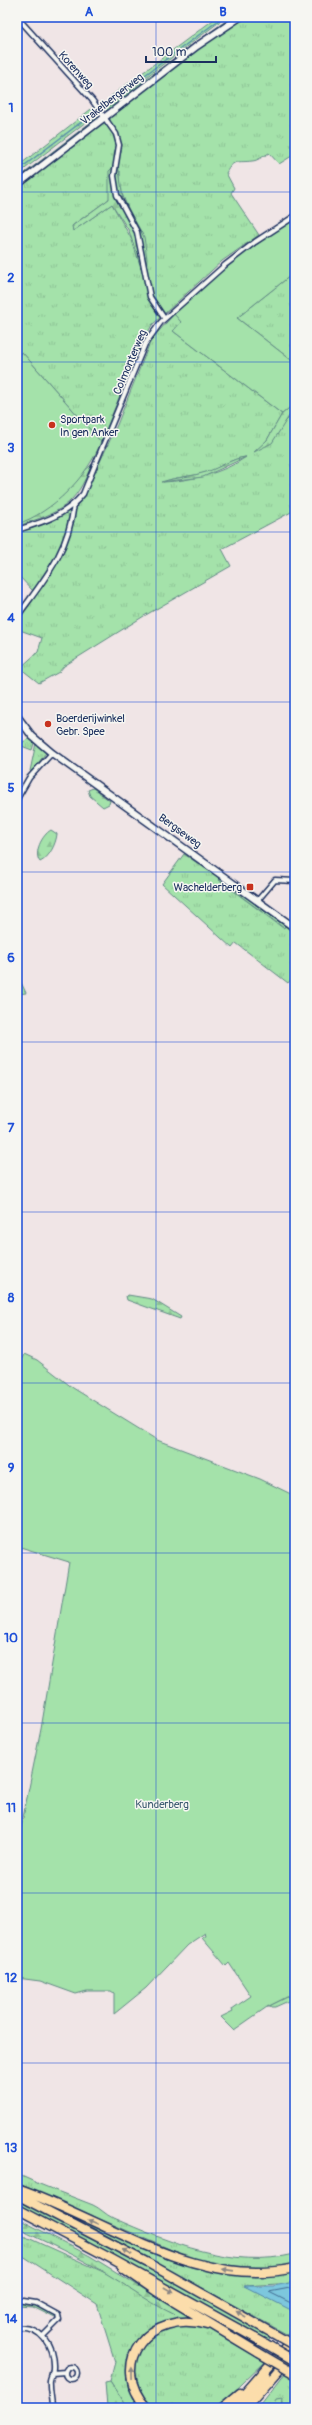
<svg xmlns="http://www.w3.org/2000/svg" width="312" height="2425" viewBox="0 0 312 2425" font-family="Pangolin,sans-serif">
<defs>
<pattern id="grass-tufts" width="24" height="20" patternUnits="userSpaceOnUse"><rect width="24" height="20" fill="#a4e2aa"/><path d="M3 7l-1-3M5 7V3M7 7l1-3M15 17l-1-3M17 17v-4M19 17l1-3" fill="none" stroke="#8dc295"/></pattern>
<pattern id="forest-firs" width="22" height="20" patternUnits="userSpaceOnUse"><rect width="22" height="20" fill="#a4e2aa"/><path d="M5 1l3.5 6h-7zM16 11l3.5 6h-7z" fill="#8dc295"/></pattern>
</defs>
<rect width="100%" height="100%" fill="#f0e5e6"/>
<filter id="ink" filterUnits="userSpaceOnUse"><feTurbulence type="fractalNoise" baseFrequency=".025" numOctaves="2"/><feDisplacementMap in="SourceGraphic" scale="8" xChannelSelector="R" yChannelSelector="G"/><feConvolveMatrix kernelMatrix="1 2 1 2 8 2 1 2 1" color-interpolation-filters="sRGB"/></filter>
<g filter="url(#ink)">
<path fill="url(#grass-tufts)" stroke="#608884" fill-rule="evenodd" d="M217,17H226L114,101L110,97Z
M231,17V20L110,110H103Z
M244,17H295V154L279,164L269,153C264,156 257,161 252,161C238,163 234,158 226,173L234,188L231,193L259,235L222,261L152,325L140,346L101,442L22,352L17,356V187L104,122L107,123L110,121V116L214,37ZM120,171V189L130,213L132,240L112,204L73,231V225L109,199Z
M95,106L98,110L91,118L17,175V167Z
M100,113L97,120L17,181V179L91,122Z
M295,272V363L237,318Z
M174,314L182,322L173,331L282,414L267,440L256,451L295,412V510L222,549L231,566L144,616L64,666L59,672L39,683L20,668L38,652L42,638L17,629V618L61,557L75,508L86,492L117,425L151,340ZM246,457C224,473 190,481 163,482C177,476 193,477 207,472C220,468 232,458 246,457Z
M72,509L61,552L34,592L17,574V532L53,520Z
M29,738L34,743L32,750L19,745Z
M36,743L46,753L31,772L30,771Z
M184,854L221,879L219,880L283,928L285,926L295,934V975L288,983L236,943L232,948L162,884Z
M17,974L26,993L17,994Z
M17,2174C42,2186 68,2195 93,2205C100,2208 106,2215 113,2218C171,2243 231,2269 295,2254V2265L258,2270L228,2268L188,2257L17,2183Z
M17,2198L73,2226L272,2336L267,2341L187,2296L17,2207Z
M49,2204L172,2257L264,2275L295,2272V2282L293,2283L245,2286L291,2309H295V2326L288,2335Z
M17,2233L108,2274L201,2324L265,2362L220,2405V2408H128L110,2381L115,2362L97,2304L17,2252Z
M285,2373L295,2379V2408H281L282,2401L273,2405V2408H258Z"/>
<path fill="url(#forest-firs)" stroke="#608884" d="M118,163L123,199L144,237L147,259L146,271L141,268L129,231L112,204L73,231L72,226L109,199V171Z
M295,403V412L289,416L272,443L254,452L267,440L282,414Z
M17,405L79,476L92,464C74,508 61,511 18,526Z
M246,457L203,477L161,482C176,477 191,477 206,472C220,468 232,458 246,457Z
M93,788L110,801L109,804L103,807L90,796L88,790Z
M51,830L57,834C56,844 49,858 40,862C33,853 42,835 51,830Z
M221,879L285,926L284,928L219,880Z
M128,1295L152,1299L181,1317L180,1319L127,1300L126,1296Z
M295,1993V1998L275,2007H267Z
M17,2218L90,2256L201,2324C165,2315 139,2293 107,2274C79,2257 47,2243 17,2228Z
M17,2302L31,2303L56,2315L57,2319L33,2307L17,2306Z
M110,2381L128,2408H107L105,2382Z
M282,2398L281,2408H273L276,2399Z"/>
<path fill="#a4e2aa" stroke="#608884" d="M295,218V272L237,318L295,363V403L282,414L173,331L181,322L174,314L231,262Z
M22,352L101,442C88,476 52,513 17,524V356Z
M24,1354L37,1360L73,1388L157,1440L260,1479L295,1496V1993L267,2007L234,2030L221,2017L233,2011L232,2009L251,1996L229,1963L226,1966L202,1938L206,1936L205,1933L187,1945L146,1988L114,2014V1993L111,1991H87L76,1994L40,1981L17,1978V1847L41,1729L69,1562L17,1546V1370Z"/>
<path fill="#7dc7dd" stroke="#568aaa" d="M295,2282V2309L291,2310L244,2286H273Z"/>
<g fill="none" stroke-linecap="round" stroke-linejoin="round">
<path stroke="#426c91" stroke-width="1" d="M295,2287L269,2292L295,2305"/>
<path stroke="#568aaa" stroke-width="1.5" d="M114,98L223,17
M17,171L88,117L95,109"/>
<g stroke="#1b2f5e" stroke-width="7">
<path id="street" d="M17,17L92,100L116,134L119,145L114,176L117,195L137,232L150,297L164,318
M17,530C43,522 65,516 83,494L145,344L161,322L225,265L255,242L295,216
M17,617C44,579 68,554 74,504
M17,799L29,778L52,753
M258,900L275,880L295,881
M17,2300L36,2303L58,2315L59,2320L43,2336
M17,2328C41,2325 54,2346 53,2368C53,2372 51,2376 50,2380C49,2389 52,2399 52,2408
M65 2373a6 6 0 1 1 12 0a6 6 0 1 1-12 0Z
M52,2373L65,2372"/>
</g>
<g stroke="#1b2f5e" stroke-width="9">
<path id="secondary" d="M17,185L197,46L240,17
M17,716L32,736L52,753L295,928"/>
</g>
<g stroke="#1b2f5e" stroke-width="10">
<path id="primary" d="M238,2408L266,2375"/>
</g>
<g stroke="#1b2f5e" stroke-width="11">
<path id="highway" d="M17,2189C106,2219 196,2290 295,2268
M17,2195L148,2263L274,2334
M17,2209L110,2258L266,2344
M123,2268L156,2291L259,2353
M147,2408C106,2363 150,2308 207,2325
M222,2408L240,2393
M232,2408L295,2336
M246,2408L295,2352"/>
</g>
<use href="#street" stroke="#f6f6f2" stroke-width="4"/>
<use href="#secondary" stroke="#f6f6f2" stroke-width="6"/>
<use href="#primary" stroke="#fbddab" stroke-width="7"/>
<use href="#highway" stroke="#fbddab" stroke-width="8"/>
<g stroke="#1b2f5e" stroke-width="11" stroke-linecap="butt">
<path id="highway-bridge" d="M274,2334L295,2346
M266,2344L295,2361
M259,2353L295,2374"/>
</g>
<use href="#highway-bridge" stroke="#fbddab" stroke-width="8"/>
</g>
<defs><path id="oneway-solid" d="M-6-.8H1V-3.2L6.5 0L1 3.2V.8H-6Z"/></defs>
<g fill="#8b8684">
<use href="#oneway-solid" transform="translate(93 2222) rotate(-157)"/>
<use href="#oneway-solid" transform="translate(127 2252) rotate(-152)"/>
<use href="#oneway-solid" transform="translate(228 2270) rotate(-172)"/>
<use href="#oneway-solid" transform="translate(169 2290) rotate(30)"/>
<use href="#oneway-solid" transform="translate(241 2314) rotate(-150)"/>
<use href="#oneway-solid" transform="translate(132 2373) rotate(-91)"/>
</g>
</g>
<path fill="none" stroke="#1d4ed8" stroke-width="1" stroke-opacity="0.55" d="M156,17V2408M17,192H295M17,362H295M17,532H295M17,702H295M17,872H295M17,1042H295M17,1212H295M17,1383H295M17,1553H295M17,1723H295M17,1893H295M17,2063H295M17,2233H295"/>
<g fill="#c8321e" stroke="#f6f6f2" stroke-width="1.5">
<circle cx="52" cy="425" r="4"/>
<circle cx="48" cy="724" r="4"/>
<rect x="246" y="883" width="8" height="8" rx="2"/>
</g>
<g text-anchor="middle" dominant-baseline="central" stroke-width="3" stroke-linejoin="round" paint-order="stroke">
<g font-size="11" fill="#1b2f5e" stroke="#f6f6f2">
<text transform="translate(76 70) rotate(48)">Korenweg</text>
<text transform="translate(112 99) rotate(-38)">Vrakelbergerweg</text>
<text transform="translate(130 362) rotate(-67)">Colmonterweg</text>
<text transform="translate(180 831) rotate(36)">Bergseweg</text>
</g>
<g font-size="11" fill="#1b2f5e" stroke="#f6f6f2" text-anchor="start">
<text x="60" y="419">Sportpark<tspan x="60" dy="13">In gen Anker</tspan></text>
<text x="56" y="718">Boerderijwinkel<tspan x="56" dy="13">Gebr. Spee</tspan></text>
<text x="242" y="887" text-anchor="end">Wachelderberg</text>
</g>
<g font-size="11" fill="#3d5c71" stroke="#f6f6f2">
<text x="162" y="1804">Kunderberg</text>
</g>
</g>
<rect width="312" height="2425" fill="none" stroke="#f6f6f2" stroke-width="44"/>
<path d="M146 56v6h70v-6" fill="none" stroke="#1b2f5e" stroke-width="2"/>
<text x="152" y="56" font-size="12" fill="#1b2f5e" stroke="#f6f6f2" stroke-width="3" paint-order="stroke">100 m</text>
<rect x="22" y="22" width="268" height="2381" fill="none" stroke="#1d4ed8" stroke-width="1.5"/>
<g font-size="13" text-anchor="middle" font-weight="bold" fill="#1d4ed8">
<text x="89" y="16">A</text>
<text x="223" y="16">B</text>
<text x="11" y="112">1</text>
<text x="11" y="282">2</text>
<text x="11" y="452">3</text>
<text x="11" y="622">4</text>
<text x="11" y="792">5</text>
<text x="11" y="962">6</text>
<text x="11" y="1132">7</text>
<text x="11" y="1302">8</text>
<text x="11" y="1472">9</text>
<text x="11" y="1642">10</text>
<text x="11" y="1812">11</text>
<text x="11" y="1982">12</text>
<text x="11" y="2152">13</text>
<text x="11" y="2323">14</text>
</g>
</svg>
